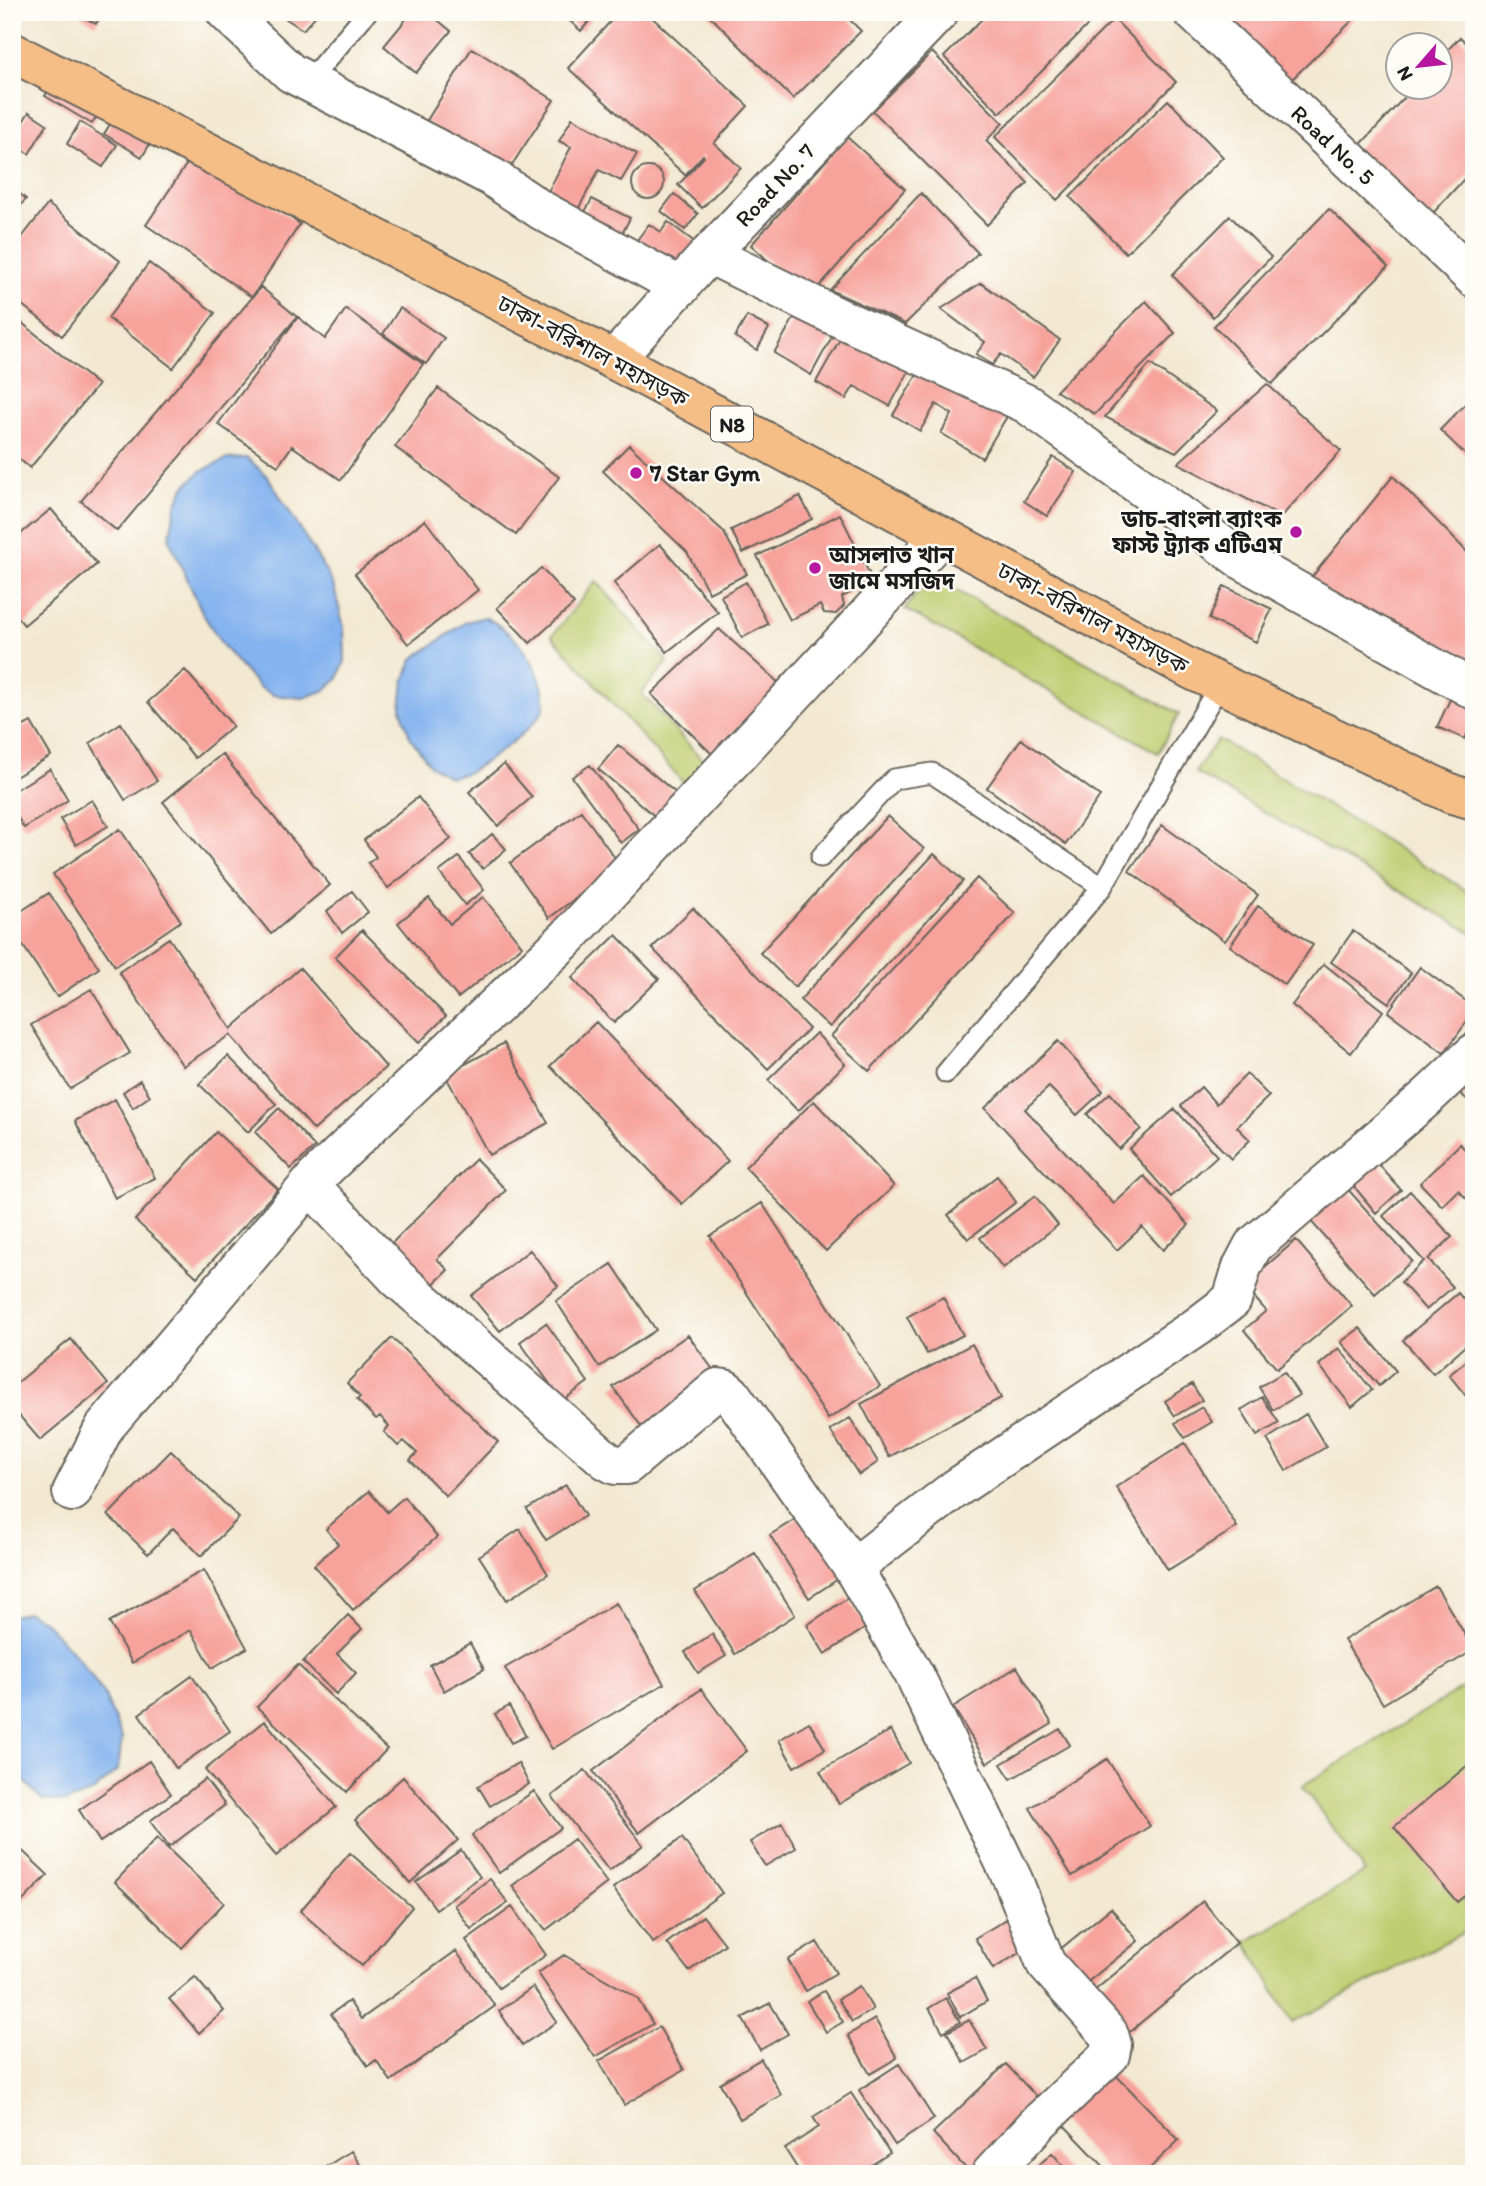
<svg xmlns="http://www.w3.org/2000/svg" width="1486" height="2186" viewBox="0 0 1486 2186" font-family="Itim,'Noto Sans Bengali',sans-serif">
<rect width="100%" height="100%" fill="#fdfcf7"/>
<filter id="ink" filterUnits="userSpaceOnUse"><feTurbulence type="fractalNoise" baseFrequency=".0143" numOctaves="2"/><feDisplacementMap in="SourceGraphic" scale="14" xChannelSelector="R" yChannelSelector="G"/><feConvolveMatrix kernelMatrix="1 2 1 2 8 2 1 2 1" color-interpolation-filters="sRGB"/></filter>
<filter id="wash" filterUnits="userSpaceOnUse"><feTurbulence type="fractalNoise" baseFrequency=".00686" numOctaves="4" result="noise"/><feDisplacementMap in="SourceGraphic" scale="28" xChannelSelector="R" yChannelSelector="G"/><feGaussianBlur stdDeviation="1.57" result="paint"/><feColorMatrix in="noise" values="0 0 0 0 0 0 0 0 0 0 0 0 0 0 0 0 0 1.4 0 .05"/><feComposite in="paint" operator="in"/></filter>
<g filter="url(#wash)">
<rect width="100%" height="100%" fill="#f3e9d2"/>
<path fill="#becd6f" stroke="#6d7446" stroke-width="2" d="M930,576L1179,714L1158,753L905,609Z
M596,581L668,662L641,693L711,769L689,789L552,636Z
M1218,739L1474,895V934L1195,772Z
M1474,1681V1927L1292,2023L1246,1942L1365,1872L1302,1786Z"/>
<path fill="#84b4ef" stroke="#506886" stroke-width="2" d="M247,458L268,477L321,563L334,587L344,628L345,661L337,680L323,691L303,698L273,695L259,687L241,667L223,646L203,614L169,539L176,506L184,487L201,471L227,459Z
M485,617C512,631 534,656 542,686C543,693 546,701 544,707C540,725 488,761 471,771C465,774 457,775 450,777L431,766L410,737L401,709L404,681L413,659L466,622Z
M28,1612L47,1623L83,1664L105,1696L122,1738L118,1770L94,1791L67,1802L42,1800L26,1783L12,1759V1616Z"/>
<g id="blocks">
<path fill="#f7a29b" d="M74,12H103L96,24Z
M276,12H319L303,30Z
M412,12H428L451,31L416,73L384,46Z
M560,12H597L581,31Z
M619,12H646L748,106L714,143L741,168L702,208L678,185L704,157L703,155L685,175L568,68Z
M706,12H842L861,31L793,99Z
M989,12H1101L1000,113L944,57Z
M1232,12H1361L1283,88L1218,27Z
M1114,19L1176,82L1057,200L995,137Z
M1460,37L1474,50V168L1424,223L1351,155L1413,88H1440V58Z
M472,48L554,100L506,174L426,122Z
M932,52L1003,123L986,141L1028,183L987,225L873,111Z
M58,76L104,105L92,124L45,96Z
M1168,100L1223,157L1126,253L1070,197Z
M120,108L157,132L142,157L104,134Z
M29,112L47,124L29,154L12,144V139Z
M572,118L637,154L621,181L599,170L576,213L546,196L571,147L559,141Z
M80,122L117,145L103,167L67,144Z
M847,137L905,189L809,298L751,245Z
M194,153L300,224L252,297L146,225Z
M632 183a16 16 0 1 1 32 0a16 16 0 1 1-32 0Z
M12,187L26,199L12,216Z
M921,193L978,253L905,324L830,290Z
M674,194L698,214L685,230L661,211Z
M592,199L630,218L617,244L578,224Z
M48,204L120,261L62,336L12,297V250Z
M1329,209L1388,267L1272,384L1214,326Z
M1230,216L1271,257L1213,317L1172,275Z
M668,222L696,243L673,274L634,244L649,224L661,232Z
M149,263L215,313L173,368L108,318Z
M981,283L1060,340L1033,377L1001,354L992,365L976,354L985,342L941,309Z
M261,287L297,317L117,531L81,501Z
M1146,301L1175,333L1095,414L1056,391Z
M400,308L444,338L426,364L383,334Z
M346,309L423,364L341,480L292,446L278,466L218,424L298,317L325,339Z
M747,316L769,328L757,350L735,337Z
M795,316L832,337L811,375L774,353Z
M16,318L98,385L30,468L12,453V323Z
M844,332L910,369L890,406L854,386L846,399L816,382Z
M924,363L1009,413L982,458L941,433L952,414L936,404L920,431L893,415Z
M1150,364L1217,411L1176,452L1105,417Z
M1267,384L1341,451L1281,517L1178,463Z
M438,388L559,477L516,535L395,447Z
M1474,395V463L1440,430Z
M629,445L723,531L747,574L709,593L687,552L603,471Z
M1053,457L1076,472L1047,516L1024,501Z
M1393,476L1474,559V655L1462,668L1307,583Z
M800,496L812,519L743,553L731,530Z
M51,509L97,564L24,625L12,611V541Z
M840,514L873,581L842,597L844,606L836,614L824,613L820,605L790,620L757,556Z
M425,520L478,590L408,644L355,574Z
M660,544L718,612L667,652L614,583Z
M541,568L574,604L530,643L497,608Z
M746,582L768,624L742,638L721,596Z
M1224,586L1272,609L1256,642L1209,619Z
M719,629L781,685L712,754L651,694Z
M185,670L233,726L195,758L148,702Z
M1454,691L1474,700V720L1465,739L1437,727Z
M31,722L51,756L12,779V732Z
M121,723L157,781L125,800L90,743Z
M1021,739L1100,796L1066,844L987,788Z
M618,745L677,794L657,818L598,769Z
M222,754L330,885L271,934L163,802Z
M504,764L532,797L498,826L469,792Z
M590,765L639,829L621,843L572,777Z
M50,769L68,800L24,828L12,808V792Z
M418,797L451,839L388,888L368,863L376,857L364,840Z
M92,800L108,826L76,845L60,819Z
M581,811L620,865L549,918L510,863Z
M888,816L924,849L795,987L760,953Z
M1162,825L1258,895L1225,941L1129,871Z
M120,829L181,921L115,966L53,874Z
M492,834L506,849L483,869L469,854Z
M934,854L963,881L830,1027L800,1000Z
M459,857L484,890L465,905L439,872Z
M977,878L1015,913L869,1071L831,1036Z
M352,891L368,912L342,933L327,911Z
M49,893L99,968L57,997L12,929V917Z
M483,897L522,946L458,998L398,923L429,898L450,924Z
M1258,906L1313,945L1285,985L1230,946Z
M693,908L809,1029L768,1069L652,948Z
M362,930L446,1016L419,1043L335,957Z
M1353,931L1411,973L1389,1003L1331,962Z
M616,935L659,979L614,1023L572,978Z
M169,938L231,1029L300,968L386,1067L314,1130L230,1035L183,1066L119,972Z
M1324,964L1383,1011L1351,1053L1292,1005Z
M1420,967L1474,1007V1012L1444,1053L1388,1012Z
M91,989L130,1053L70,1089L31,1025Z
M596,1022L728,1161L682,1204L550,1066Z
M816,1033L845,1064L798,1111L768,1080Z
M1058,1041L1103,1091L1077,1115L1049,1087L1025,1109L1114,1204L1144,1176L1189,1225L1163,1250L1142,1227L1117,1250L985,1108Z
M504,1043L548,1123L489,1155L445,1075Z
M228,1056L276,1104L248,1132L199,1084Z
M1474,1068V1105L1456,1090Z
M1247,1074L1269,1096L1237,1127L1250,1140L1231,1159L1181,1106L1201,1087L1216,1104Z
M140,1080L150,1096L133,1108L123,1092Z
M1110,1093L1141,1129L1119,1149L1087,1114Z
M115,1099L155,1178L115,1198L75,1121Z
M814,1101L894,1186L826,1251L745,1167Z
M279,1108L315,1147L291,1169L255,1132Z
M1175,1109L1217,1156L1171,1197L1129,1149Z
M216,1132L278,1189L197,1277L135,1220Z
M1460,1144L1474,1159V1206L1458,1190L1442,1206L1420,1183Z
M1367,1151L1401,1190L1376,1213L1343,1173Z
M476,1159L506,1190L437,1259L448,1270L425,1292L384,1251Z
M997,1176L1016,1202L968,1239L948,1215Z
M1345,1186L1412,1261L1375,1294L1309,1219Z
M1410,1191L1452,1237L1428,1259L1453,1287L1426,1310L1401,1282L1424,1261L1383,1216Z
M1035,1196L1058,1225L1003,1268L980,1238Z
M762,1203L880,1386L828,1419L710,1236Z
M1296,1240L1352,1306L1277,1369L1244,1330L1266,1311L1244,1285Z
M530,1250L558,1286L500,1331L471,1296Z
M612,1264L656,1330L599,1367L556,1301Z
M1474,1289V1338L1433,1374L1403,1340L1458,1293L1463,1299Z
M943,1297L963,1335L927,1354L907,1317Z
M546,1323L588,1382L562,1401L520,1342Z
M1360,1328L1396,1371L1379,1386L1341,1342Z
M688,1335L719,1378L644,1430L613,1387Z
M392,1338L498,1442L446,1496L410,1460L417,1453L404,1441L398,1446L384,1432L389,1426L380,1416L376,1419L357,1400L360,1397L347,1383Z
M71,1339L108,1384L40,1440L12,1407V1387Z
M972,1344L1001,1398L889,1457L861,1404Z
M1339,1348L1372,1390L1352,1407L1319,1365Z
M1474,1355V1406L1449,1375Z
M1284,1372L1299,1395L1273,1410L1259,1387Z
M1192,1384L1202,1400L1175,1416L1165,1401Z
M1262,1397L1279,1423L1257,1436L1241,1410Z
M1202,1407L1212,1422L1185,1438L1175,1423Z
M1306,1414L1326,1447L1286,1471L1267,1439Z
M850,1418L878,1462L859,1475L830,1430Z
M1185,1443L1237,1527L1168,1570L1116,1487Z
M171,1451L239,1518L201,1556L173,1528L148,1554L108,1515Z
M566,1485L585,1516L546,1540L527,1509Z
M369,1491L387,1512L404,1497L437,1537L353,1610L314,1565L338,1544L326,1529Z
M810,1510L849,1572L809,1598L770,1535Z
M520,1529L548,1574L507,1600L479,1556Z
M755,1553L795,1615L735,1654L695,1591Z
M204,1570L247,1648L212,1668L191,1630L132,1663L109,1622Z
M1436,1586L1474,1650L1383,1704L1344,1640Z
M848,1598L867,1627L825,1654L807,1625Z
M616,1603L664,1684L552,1749L505,1668Z
M348,1615L362,1629L337,1654L356,1673L336,1694L303,1662Z
M712,1634L726,1656L698,1673L685,1652Z
M470,1643L484,1669L444,1691L430,1665Z
M298,1665L387,1749L347,1792L257,1707Z
M1017,1667L1052,1724L987,1763L953,1707Z
M192,1676L230,1731L176,1768L139,1714Z
M701,1689L747,1751L639,1833L593,1771Z
M509,1706L526,1736L511,1743L495,1714Z
M265,1721L336,1807L276,1856L205,1770Z
M809,1722L825,1749L794,1767L779,1740Z
M1060,1729L1070,1745L1011,1779L1001,1764Z
M891,1730L909,1763L839,1804L820,1771Z
M1107,1759L1150,1826L1072,1876L1030,1808Z
M1474,1760V1888L1457,1902L1394,1827Z
M149,1761L171,1794L100,1842L79,1810Z
M518,1763L529,1784L490,1806L478,1786Z
M585,1770L643,1845L609,1871L552,1796Z
M403,1777L458,1840L410,1883L355,1820Z
M205,1779L225,1805L169,1847L150,1821Z
M534,1791L561,1828L499,1873L472,1835Z
M782,1823L796,1848L765,1866L750,1842Z
M157,1838L224,1903L182,1948L115,1882Z
M682,1838L722,1893L653,1943L613,1888Z
M574,1839L607,1883L546,1930L512,1886Z
M12,1841L48,1875L19,1905L12,1899Z
M461,1850L480,1877L436,1909L416,1882Z
M350,1853L412,1907L362,1966L300,1911Z
M490,1879L508,1903L471,1929L454,1905Z
M1203,1901L1237,1943L1128,2033L1094,1991Z
M512,1907L546,1955L499,1988L466,1940Z
M1111,1908L1138,1941L1085,1984L1058,1951Z
M703,1916L725,1944L689,1971L667,1943Z
M1007,1919L1024,1950L993,1969L975,1938Z
M817,1942L836,1973L806,1991L788,1960Z
M456,1951L495,2006L391,2081L376,2060L368,2066L331,2014L349,2001L361,2019Z
M564,1955L637,1998L653,2024L595,2057L538,1973Z
M195,1977L224,2011L199,2033L169,1999Z
M975,1978L987,2001L960,2017L947,1993Z
M859,1986L873,2009L852,2022L838,1999Z
M533,1987L557,2022L522,2045L499,2011Z
M824,1991L843,2022L826,2032L807,2001Z
M946,1998L960,2022L943,2032L929,2008Z
M770,2003L788,2034L760,2050L742,2018Z
M875,2019L897,2058L870,2074L848,2035Z
M969,2020L987,2050L964,2063L947,2032Z
M659,2027L684,2070L624,2105L599,2061Z
M761,2059L781,2095L740,2119L720,2083Z
M899,2064L934,2119L895,2145L859,2090Z
M1006,2064L1043,2104L971,2174L933,2133Z
M1109,2068L1179,2140L1144,2174H1111L1058,2119Z
M851,2093L890,2153L857,2174H801L785,2149L819,2127L813,2117Z
M351,2151L366,2174H314Z
M1052,2153L1071,2174H1029Z"/>
</g>
</g>
<g filter="url(#ink)">
<use href="#blocks" fill-opacity="0" stroke="#67645c" stroke-width="2"/>
<g fill="none" stroke-linecap="round" stroke-linejoin="round">
<g stroke="#67645c" stroke-width="23">
<path id="lane" d="M308,82L367,12
M821,857L894,779L932,773L1102,887
M946,1073L1102,887L1220,684"/>
</g>
<g stroke="#67645c" stroke-width="42">
<path id="street" d="M226,12L291,73L492,177L541,210L681,287
M1193,12L1474,278
M710,253L721,260L829,313L1027,404L1242,560L1474,690
M614,360L710,253L939,12
M310,1185L398,1279L606,1460L615,1465H627L718,1388L725,1389L731,1394L853,1568L915,1676L1013,1880L1046,1964L1109,2034L1112,2045L1110,2055L1039,2122L991,2174
M72,1492L104,1428L316,1177L568,937L941,536
M853,1568L955,1489L1198,1326L1232,1300L1242,1267L1253,1246L1425,1099L1474,1053"/>
</g>
<g stroke="#67645c" stroke-width="42">
<path id="highway" d="M12,52L614,360L1192,670L1452,794L1474,800"/>
</g>
<use href="#lane" stroke="#fff" stroke-width="19"/>
<use href="#street" stroke="#fff" stroke-width="38"/>
<use href="#highway" stroke="#f6be87" stroke-width="38"/>
</g>
</g>
<g fill="#b5179e" stroke="#fdfcf7" stroke-width="2.5">
<circle cx="636" cy="473" r="7"/>
<circle cx="1296" cy="532" r="7"/>
<circle cx="815" cy="568" r="7"/>
</g>
<g text-anchor="middle" dominant-baseline="central" stroke-width="5" stroke-linejoin="round" paint-order="stroke">
<rect fill="#fdfcf7" stroke="#605f5e" stroke-width="2" x="711" y="406.5" width="42" height="35" rx="5"/>
<g font-size="21" font-weight="bold" fill="#1c1c1c">
<text x="732" y="424">N8</text>
</g>
<g font-size="23" fill="#1c1c1c" stroke="#fdfcf7">
<text transform="translate(1333 145) rotate(43)">Road No. 5</text>
<text transform="translate(775 185) rotate(-47)">Road No. 7</text>
<text transform="translate(593 351) rotate(28)">ঢাকা-বরিশাল মহাসড়ক</text>
<text transform="translate(1093 618) rotate(28)">ঢাকা-বরিশাল মহাসড়ক</text>
</g>
<g font-size="23" font-weight="bold" fill="#1c1c1c" stroke="#fdfcf7" text-anchor="start">
<text x="650" y="473">7 Star Gym</text>
<text x="1282" y="519" text-anchor="end">ডাচ-বাংলা ব্যাংক<tspan x="1282" dy="26">ফাস্ট ট্র্যাক এটিএম</tspan></text>
<text x="829" y="555">আসলাত খান<tspan x="829" dy="26">জামে মসজিদ</tspan></text>
</g>
</g>
<rect width="1486" height="2186" fill="none" stroke="#fdfcf7" stroke-width="42"/>
<g transform="translate(1419 66) rotate(242)"><circle r="33" fill="#fdfcf7" stroke="#a3a29f" stroke-width="2"/>
<path d="M0-5L12 26L0 18L-12 26Z" fill="#b5179e"/>
<text y="-10" font-size="19" font-weight="bold" text-anchor="middle" fill="#1c1c1c">N</text>
</g>
</svg>
